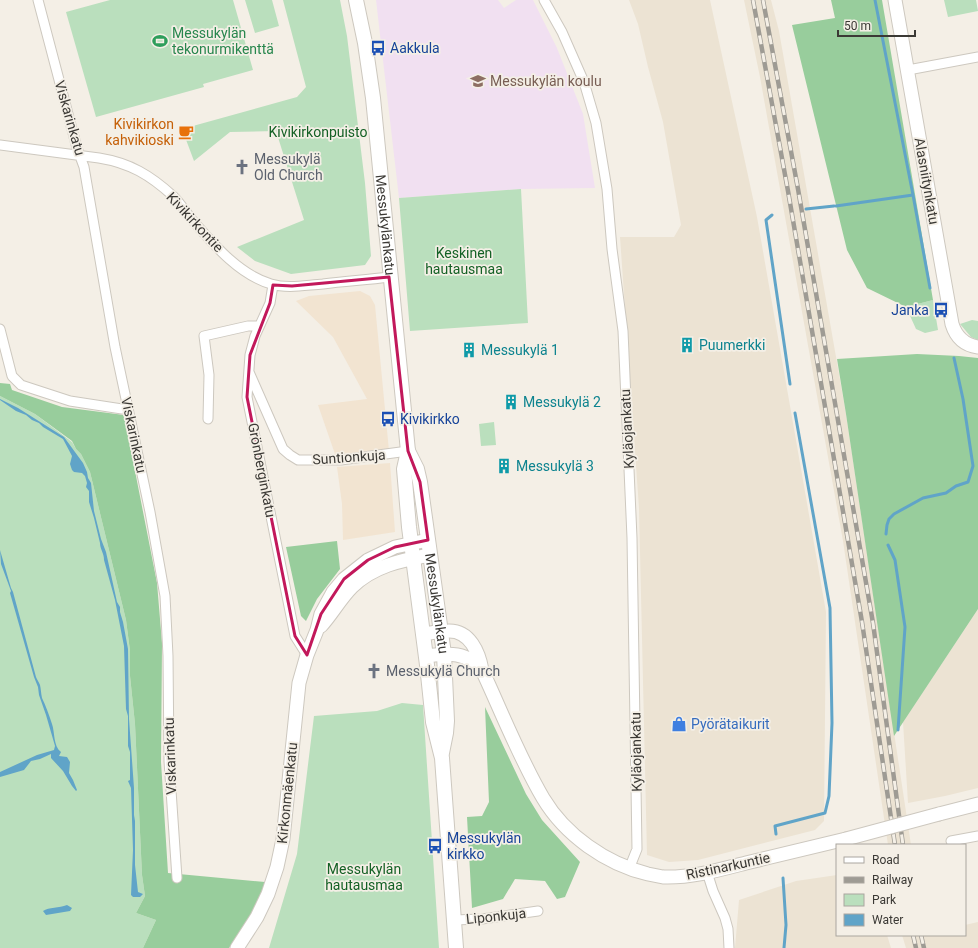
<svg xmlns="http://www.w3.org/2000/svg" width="978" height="948" viewBox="0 0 978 948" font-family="Roboto,sans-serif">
<rect width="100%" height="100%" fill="#f4efe6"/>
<path fill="#f2e4d1" d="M360,291L370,296L375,305L389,451L336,457L318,405L367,399L333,337L296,301L309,296Z
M390,463L395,532L343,540L342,504L337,467Z"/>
<path fill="#ece3d3" d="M629,0H710L757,217L826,612L824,821L815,830L698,860L669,862L647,855L639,508L620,237H674L681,225L663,122L648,67L638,24Z
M744,0H771L779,31L846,414L911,845H888L843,541L760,77Z
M978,609V788L945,796L908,803L903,722Z
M837,875V935H887L891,948H735L739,900L796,881Z
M978,922V948H906L902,935H965V925Z"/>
<path fill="#f1e0f1" d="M376,0H498L504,8L516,0H533L557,48L583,114L595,188L521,189L399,198Z"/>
<path fill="#badfbd" d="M110,0H233L253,70L203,84L204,87L96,117L66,12Z
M245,0H272L279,26L255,33Z
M283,0H340L347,36L365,183L371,256L365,265L291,274L255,261L237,247L304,220L276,131L230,132L194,161L182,129L297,97L306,87Z
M944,0H976L978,11L948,17Z
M521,189L528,323L410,331L399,198Z
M933,300L938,330L925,333L916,329L906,307Z
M972,320L978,321V340L971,337L960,324Z
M0,396L35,414L72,442L76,449L81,454L90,472L126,620L130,651V676L135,724L142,875L145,896L136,913L156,920L143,948H0Z
M494,422L496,445L481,446L479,424Z
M402,703L423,705L439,948H269L297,854L314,716L377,711Z"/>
<path fill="#98cd9c" d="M831,0H882L933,300L906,307L867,288L847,250L792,25L835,18Z
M917,354L959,356L978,358V609L894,736L846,414L837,359Z
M0,383L10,384L12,390L62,407L124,415L157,583L162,643L161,762L168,873L265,882C257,906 245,928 229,948H143L156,920L136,913L145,896L142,875L135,724L130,676V651L126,620L90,472L81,454L76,449L72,441L35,414L0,396Z
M337,541L340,569L317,599L306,621L301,616L286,547Z
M485,707L526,794L542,820L580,862L565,897L557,899L545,881L515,879L503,899L472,908L467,817L482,816L489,802Z"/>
<path fill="#60a4c8" d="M0,399L18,408L64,437L83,463L87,472L88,478L91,483L94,511L101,539L106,552L117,602L120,607V612L123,622L128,649L129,719L134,788V815L135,821V865L138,892L143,894L140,897H133L131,895L133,850L131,788L128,781L130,780V752L128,746V716L126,709L124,646L115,600L104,560C104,553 100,549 100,543L94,518L89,502V491L86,487L87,483L85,476L82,473L74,472L72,470L70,464L72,456L63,439L43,427L39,423L32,420L26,415L16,411L0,400Z
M0,550L11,588L13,592L36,677C37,680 39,682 40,685C41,689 41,694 42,698C46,706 49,715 52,724C55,732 53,746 61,752L59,756L67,757L70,762L69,773L73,780L77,790L76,791L72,786L63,771L51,758V754L40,759L31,761L24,770L0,777V772L37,755L54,750L55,746L46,715L39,695L38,687L34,677L10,593L11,591L1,564Z
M67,905L72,908L70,911L46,915L43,911C49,907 59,908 67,905Z"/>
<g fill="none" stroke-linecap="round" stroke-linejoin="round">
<path stroke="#60a4c8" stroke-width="3" d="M913,195L930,288
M836,206L913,195L875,0
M806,209L834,206
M772,215L766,220L790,384
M886,534L887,525L889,519L894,514L923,498L946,493L956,486L968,482L973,466L963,399L954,358
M888,545L895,560L905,627L898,730
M776,834L775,826L825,813L829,796L832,723L830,608L795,413
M783,878L786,925L784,948"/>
<g stroke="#cdc8bf" stroke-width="11">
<path id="street" d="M38,0L77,148L84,167L115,347L150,512L165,596L168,656L169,761L177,878
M544,0L562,32L584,82L596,123L607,189L612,249L623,331L632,538L637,849L629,869
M908,70L978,57
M0,145L99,158C130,163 150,175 173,196C181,204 187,214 194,222C215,246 240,275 271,284C288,289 306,285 323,284C345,281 367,280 389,277
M273,285L270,303L255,336L250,355L247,397L295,636L307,655
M0,329L12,376L21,385L70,401L122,409H128
M249,372L283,449L290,455L298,460H341L408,451
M208,419L209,375L204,336L248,326H259
M951,841L978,836
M707,872L713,891L725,918L728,929L729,948
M454,920L482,919L538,911"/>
</g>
<g stroke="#cdc8bf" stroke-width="15">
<path id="secondary" d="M895,0L952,324C956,337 964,345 978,347
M321,626C332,614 340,599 352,587C373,566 402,560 430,555
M423,634C431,633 440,631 448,631C470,630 479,653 482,670
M426,656C448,653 468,651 483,672C502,713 520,759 543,798C565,835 606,864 648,874C653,875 658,876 663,877C691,878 719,870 746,863C780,855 813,847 846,839
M939,814L978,804
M237,948L257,917L268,894L277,867L283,839L299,683L307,655L317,630L321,614L333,592L344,579L368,560L395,547L428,540"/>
</g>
<g stroke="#cdc8bf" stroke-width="16">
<g id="primary">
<path id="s1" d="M356,0L365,43L373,98L408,451L404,469L409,527L427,665L433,722L442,758L456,948"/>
<path id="s2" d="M408,451L417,469L420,482L444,654L447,721L446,733L442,753"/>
</g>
</g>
<use href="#street" stroke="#fff" stroke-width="9"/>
<use href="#secondary" stroke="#fff" stroke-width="13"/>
<use href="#primary" stroke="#fff" stroke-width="14"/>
<g stroke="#9e9b94" stroke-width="4.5">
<path id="rail" d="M753,0L788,191L862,622L895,845
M763,0L798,189L873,623L903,845
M913,935L916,948
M921,935L924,948"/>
</g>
<use href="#rail" stroke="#f4efe6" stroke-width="3" stroke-dasharray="9" stroke-linecap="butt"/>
<g stroke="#cdc8bf" stroke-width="15" stroke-linecap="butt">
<path id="secondary-bridge" d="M846,839L939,814"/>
</g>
<use href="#secondary-bridge" stroke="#fff" stroke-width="13"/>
</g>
<path fill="none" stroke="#c2185b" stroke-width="3" stroke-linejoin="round" d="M389,277L408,451L420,482L428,540L395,547L368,560L344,579L321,614L307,655L295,636L247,397L250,355L270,303L273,285L292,286Z"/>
<defs>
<g id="stadium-bare" transform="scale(1.2)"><path d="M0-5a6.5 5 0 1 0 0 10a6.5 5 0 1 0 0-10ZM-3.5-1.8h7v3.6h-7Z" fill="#2e9e5b" stroke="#f4efe6" stroke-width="2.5" paint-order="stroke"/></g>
<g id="bus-bare" transform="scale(1.2)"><path d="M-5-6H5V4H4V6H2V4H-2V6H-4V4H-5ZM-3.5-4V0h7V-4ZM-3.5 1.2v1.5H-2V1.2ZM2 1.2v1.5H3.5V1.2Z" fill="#1a4fb4" stroke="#f4efe6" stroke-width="2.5" paint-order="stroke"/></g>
<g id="school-bare" transform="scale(1.2)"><path d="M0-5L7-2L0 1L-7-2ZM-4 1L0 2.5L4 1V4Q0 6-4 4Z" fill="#8d6e63" stroke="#f4efe6" stroke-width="2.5" paint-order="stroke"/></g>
<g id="cafe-bare" transform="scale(1.2)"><path d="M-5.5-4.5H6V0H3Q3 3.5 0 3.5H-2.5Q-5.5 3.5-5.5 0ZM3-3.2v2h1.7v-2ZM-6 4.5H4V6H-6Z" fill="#e8710a" stroke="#f4efe6" stroke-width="2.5" paint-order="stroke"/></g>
<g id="church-bare" transform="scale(1.2)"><path d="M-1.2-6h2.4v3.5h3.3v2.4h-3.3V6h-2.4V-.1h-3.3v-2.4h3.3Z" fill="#6b7280" stroke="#f4efe6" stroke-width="2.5" paint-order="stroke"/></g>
<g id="building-bare" transform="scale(1.2)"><path d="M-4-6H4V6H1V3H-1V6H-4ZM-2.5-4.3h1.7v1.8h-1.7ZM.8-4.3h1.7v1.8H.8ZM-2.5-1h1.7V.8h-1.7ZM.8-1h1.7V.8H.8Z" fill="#0f9aa8" stroke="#f4efe6" stroke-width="2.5" paint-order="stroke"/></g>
<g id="shop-bare" transform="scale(1.2)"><path d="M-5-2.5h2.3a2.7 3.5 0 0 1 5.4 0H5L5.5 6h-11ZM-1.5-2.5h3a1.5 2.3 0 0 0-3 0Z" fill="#3f7fe0" stroke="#f4efe6" stroke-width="2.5" paint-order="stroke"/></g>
</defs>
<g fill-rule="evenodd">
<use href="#stadium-bare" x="160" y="41"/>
<use href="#bus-bare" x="378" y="48"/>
<use href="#school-bare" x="478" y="81"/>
<use href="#cafe-bare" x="186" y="132"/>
<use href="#church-bare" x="242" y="167"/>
<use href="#bus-bare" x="941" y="310"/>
<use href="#building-bare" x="687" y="345"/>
<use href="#building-bare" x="469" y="350"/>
<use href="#building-bare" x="511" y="402"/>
<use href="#bus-bare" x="388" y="419"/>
<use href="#building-bare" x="504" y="466"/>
<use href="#church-bare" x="374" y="671"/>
<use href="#shop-bare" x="679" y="724"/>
<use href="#bus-bare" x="435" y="846"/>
</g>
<g text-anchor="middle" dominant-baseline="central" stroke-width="3.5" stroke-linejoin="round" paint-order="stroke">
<g font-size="14" fill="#27864d" stroke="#f4efe6" text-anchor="start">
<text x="172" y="33">Messukylän<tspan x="172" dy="16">tekonurmikenttä</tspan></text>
</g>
<g font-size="14" fill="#164399" stroke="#f4efe6" text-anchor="start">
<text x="390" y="48">Aakkula</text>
<text x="929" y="310" text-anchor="end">Janka</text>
<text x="400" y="419">Kivikirkko</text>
<text x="447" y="838">Messukylän<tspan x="447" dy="16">kirkko</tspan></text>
</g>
<g font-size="14" fill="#785e54" stroke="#f4efe6" text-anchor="start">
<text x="490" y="81">Messukylän koulu</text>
</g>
<g font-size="14" fill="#3b3935" stroke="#f4efe6">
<text transform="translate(70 118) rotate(74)">Viskarinkatu</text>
<text transform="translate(927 181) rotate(80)">Alasniitynkatu</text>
<text transform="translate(195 222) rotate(47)">Kivikirkontie</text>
<text stroke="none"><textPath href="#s1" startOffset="227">Messukylänkatu</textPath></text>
<text transform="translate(627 429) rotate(-93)">Kyläojankatu</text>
<text transform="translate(134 435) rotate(78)">Viskarinkatu</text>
<text transform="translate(349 457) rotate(-4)">Suntionkuja</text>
<text transform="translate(262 470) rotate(79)">Grönberginkatu</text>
<text stroke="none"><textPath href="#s2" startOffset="156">Messukylänkatu</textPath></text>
<text transform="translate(636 752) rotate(-91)">Kyläojankatu</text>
<text transform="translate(170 756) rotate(-92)">Viskarinkatu</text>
<text transform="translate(287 793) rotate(-84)">Kirkonmäenkatu</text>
<text transform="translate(728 866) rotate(-12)">Ristinarkuntie</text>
<text transform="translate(496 916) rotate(-6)">Liponkuja</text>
</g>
<g font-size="14" fill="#c56008" stroke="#f4efe6" text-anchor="end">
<text x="174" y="124">Kivikirkon<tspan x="174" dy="16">kahvikioski</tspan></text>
</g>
<g font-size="14" fill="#146125" stroke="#f4efe6">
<text x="318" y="132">Kivikirkonpuisto</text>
<text x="464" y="253">Keskinen<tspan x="464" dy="16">hautausmaa</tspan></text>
<text x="364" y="869">Messukylän<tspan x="364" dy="16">hautausmaa</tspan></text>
</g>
<g font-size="14" fill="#5b616d" stroke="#f4efe6" text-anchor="start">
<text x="254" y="159">Messukylä<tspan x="254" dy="16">Old Church</tspan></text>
<text x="386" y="671">Messukylä Church</text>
</g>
<g font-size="14" fill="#0d838f" stroke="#f4efe6" text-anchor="start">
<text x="699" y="345">Puumerkki</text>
<text x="481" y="350">Messukylä 1</text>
<text x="523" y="402">Messukylä 2</text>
<text x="516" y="466">Messukylä 3</text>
</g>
<g font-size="14" fill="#366cbe" stroke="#f4efe6" text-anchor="start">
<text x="691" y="724">Pyörätaikurit</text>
</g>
</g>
<rect x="836" y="844" width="130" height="92" fill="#f4efe6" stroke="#aaa69f"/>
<rect x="844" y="857" width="20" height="6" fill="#ffffff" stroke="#aaa69f"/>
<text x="872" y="864" font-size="12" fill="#3b3935">Road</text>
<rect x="844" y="877" width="20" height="6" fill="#9e9b94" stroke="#aaa69f"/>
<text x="872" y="884" font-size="12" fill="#3b3935">Railway</text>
<rect x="844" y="894" width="20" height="12" fill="#badfbd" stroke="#aaa69f"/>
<text x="872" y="904" font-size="12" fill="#3b3935">Park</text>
<rect x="844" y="914" width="20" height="12" fill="#60a4c8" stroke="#aaa69f"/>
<text x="872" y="924" font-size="12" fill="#3b3935">Water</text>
<path d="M838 30v6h77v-6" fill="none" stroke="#3b3935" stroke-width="2"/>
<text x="844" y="30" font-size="12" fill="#3b3935" stroke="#f4efe6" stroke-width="3" paint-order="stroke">50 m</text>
</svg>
